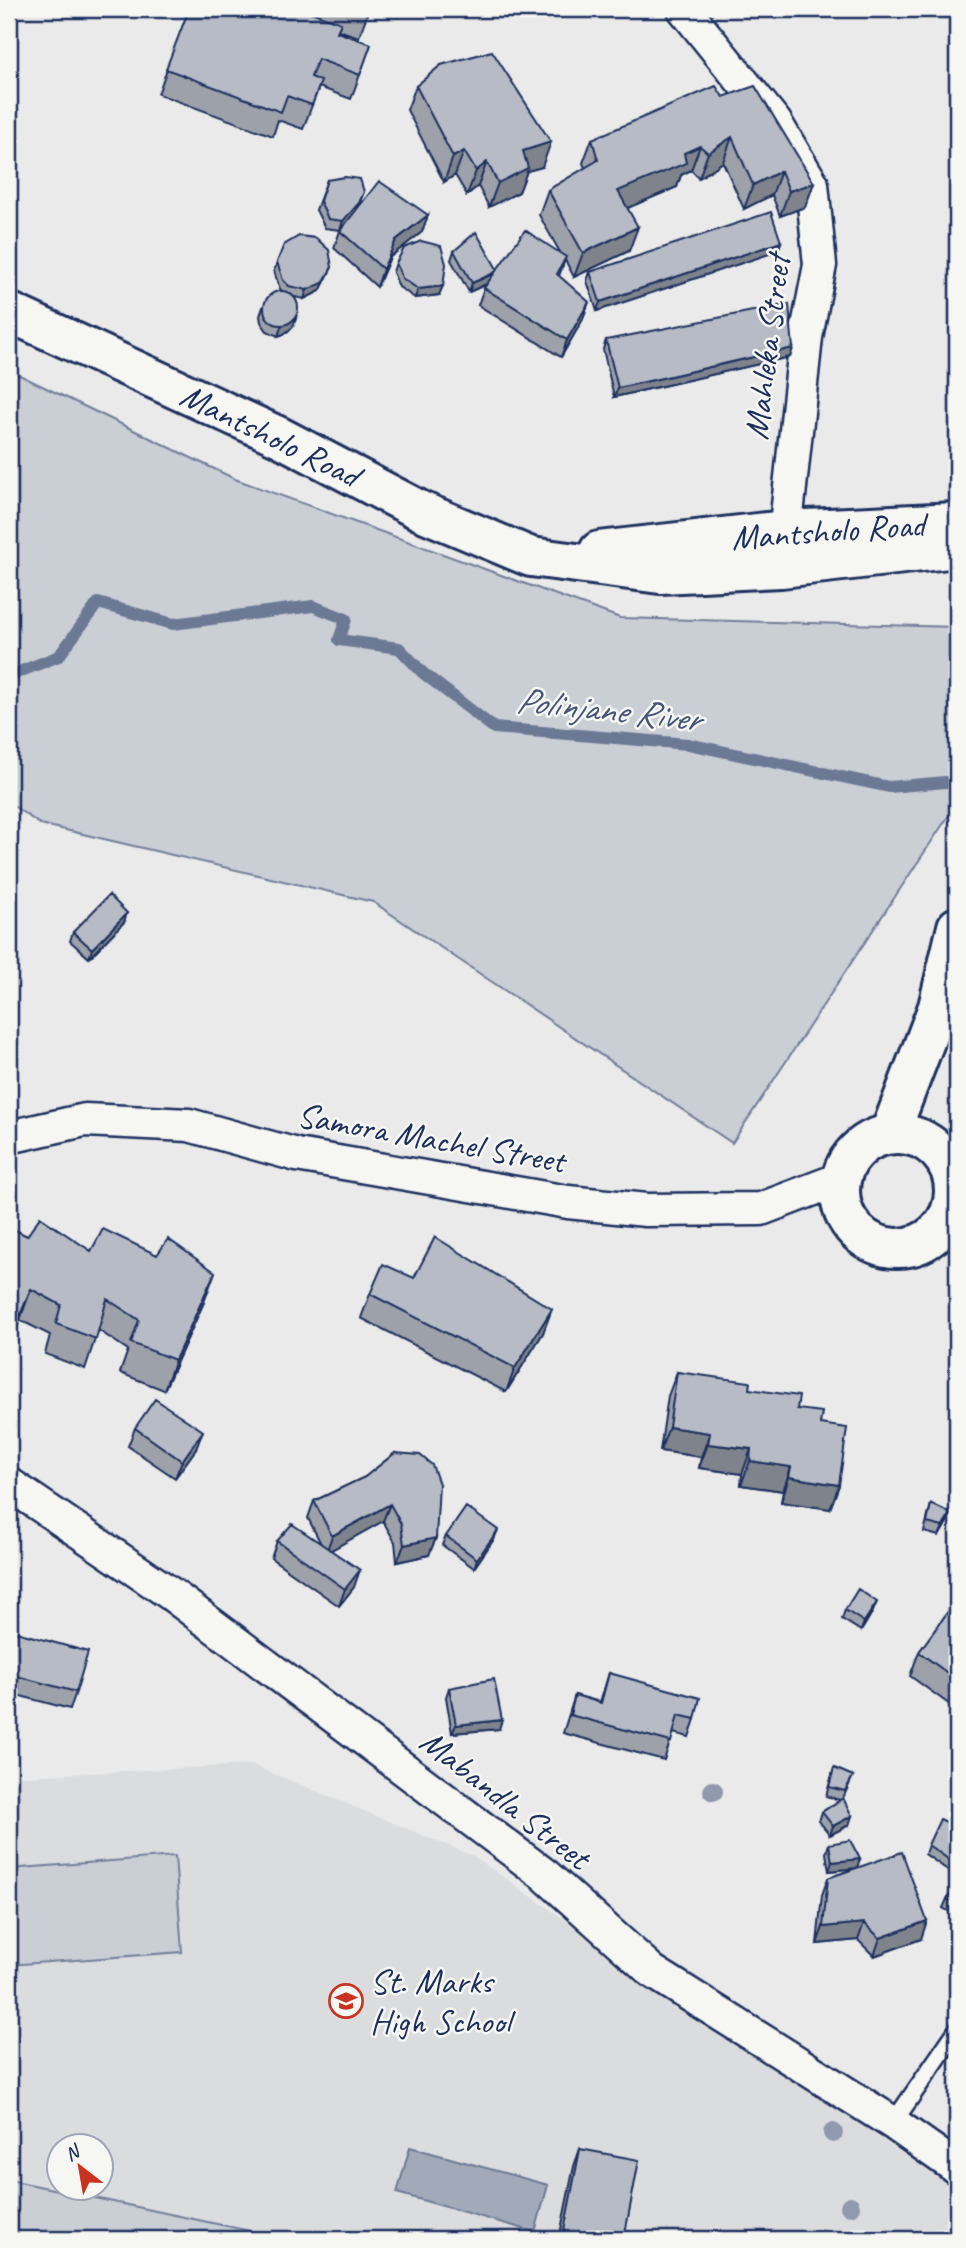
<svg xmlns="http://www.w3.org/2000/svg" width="966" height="2248" viewBox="0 0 966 2248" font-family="Caveat,sans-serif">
<rect width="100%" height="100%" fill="#e9eae9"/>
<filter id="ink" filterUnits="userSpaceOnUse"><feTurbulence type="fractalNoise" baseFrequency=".0143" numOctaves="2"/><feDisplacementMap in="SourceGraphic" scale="14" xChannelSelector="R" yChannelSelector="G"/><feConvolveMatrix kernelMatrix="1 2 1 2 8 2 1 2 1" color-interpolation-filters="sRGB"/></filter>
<g filter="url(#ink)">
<path fill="#dadcde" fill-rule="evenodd" d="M252,1765L473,1856L957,2191V2239H9V1777ZM60,2146H102V2188H60Z"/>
<path fill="#caced5" stroke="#727e9a" stroke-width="2" d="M9,370L235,479L620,618L957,627V803L732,1143L373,902L40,824L9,803Z
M175,1856L182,1952L9,1965V1869Z
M10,2180L288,2239H9Z"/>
<path fill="#a2aaba" stroke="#6c7995" stroke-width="2" d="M410,2147L548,2185L535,2232L397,2193Z"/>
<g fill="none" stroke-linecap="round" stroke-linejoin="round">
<path stroke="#6c7995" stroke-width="12" d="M9,676L59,656L98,603L173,624L313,606L346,619L339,640L399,648L423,673L494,728L688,744L889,787L957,781"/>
<g stroke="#1b2f5e" stroke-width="21">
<path id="lane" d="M893,2123L957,2030"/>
</g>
<g stroke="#1b2f5e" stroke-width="37">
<path id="street" d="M684,9L775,122L812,184L820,265L806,337L783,553
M9,1137L85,1120L189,1125L297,1155L568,1202L646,1210L761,1209L840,1179
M9,1484L171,1594L545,1875L652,1971L893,2123L957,2168"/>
</g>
<g stroke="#1b2f5e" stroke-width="44">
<path id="secondary" d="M9,312L280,437L421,511L531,557L660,574L781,568L957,548
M599,551L785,530L957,522
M890,1133L938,1007L957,927
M840 1191a57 57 0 1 1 114 0a57 57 0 1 1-114 0Z"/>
</g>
<use href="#lane" stroke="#f6f6f2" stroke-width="16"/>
<use href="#street" stroke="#f6f6f2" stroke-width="32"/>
<use href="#secondary" stroke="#f6f6f2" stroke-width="38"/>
</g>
<g fill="#9099ad">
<circle cx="713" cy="1791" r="10"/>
<circle cx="833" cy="2133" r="10"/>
<circle cx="850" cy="2206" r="10"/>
</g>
<path fill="#9da1aa" stroke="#1b2f5e" stroke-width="2" d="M189,9H369L359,37L338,30V32L371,44L351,99L319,87L303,129L278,120L273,136L158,94Z
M416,86L542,167L527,171L519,192L489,207L478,186L467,195L455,175L444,182L407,110Z
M723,97L814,183L805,207L780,216L772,195L744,209L723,162L699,178L691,170L681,175L677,187L627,208L629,251L574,277L565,260L559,276L583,319L561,357L478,305L484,288L487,284L469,292L451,260L454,251L497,269L561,254L539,215L548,190L585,168L583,163L592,139Z
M327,180L357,209L428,215L422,232L390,257L377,287L334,248L340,231L347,223L340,230L325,228L316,210Z
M781,242L778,251L597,311L587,281L590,272Z
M284,245L332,267L320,291L304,299L295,297L296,318L293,327L284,334L278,336L267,331L261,322L260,316L263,307L282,291L280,289L274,271Z
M396,263L439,295L415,298L399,287L393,272Z
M606,340L793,348L790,357L614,397L603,349Z
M124,922L89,958L70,941L73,932Z
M9,1227L27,1236L91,1251L157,1255L204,1302L164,1390L120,1373L128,1350L98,1330L85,1369L45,1354L50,1335L20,1320L9,1347Z
M414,1278L543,1333L506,1392L361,1318L370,1294Z
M677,1372L749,1389L797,1409L820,1424L839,1485L830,1509L781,1502L783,1491L741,1485L742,1474L699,1468L701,1457L660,1451L668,1396Z
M135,1428L196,1449L175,1478L128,1446Z
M395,1453L429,1555L397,1562L395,1542L383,1521L331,1550L354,1587L339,1606L271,1558L277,1541L321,1544L308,1518L314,1501L365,1477Z
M931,1504L950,1513L947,1522L939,1536L924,1532Z
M446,1536L494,1539L474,1568L442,1545Z
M957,1599V1710L910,1676L919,1652Z
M845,1610L873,1611L861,1631L842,1619Z
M9,1630L76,1692L70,1709L9,1693Z
M609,1673L695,1719L689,1737L673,1733L664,1760L563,1733L575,1695L600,1702Z
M449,1688L499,1729L452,1733L446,1697Z
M834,1768L853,1776L843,1798L849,1825L830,1835L819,1821L822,1812L840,1800L826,1796Z
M957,1827V1874L956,1876L925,1854L928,1845Z
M829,1844L857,1868L921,1939L874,1956L858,1940L817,1944L822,1895L828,1878L856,1868L829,1871L826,1853Z
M957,1883V1916L943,1908L947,1899Z
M580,2149L624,2239H559L574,2166Z"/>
<path fill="#7f838b" stroke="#1b2f5e" stroke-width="2" d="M732,137L723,162L699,178L708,153Z
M551,142L542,167L527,171L519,192L489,207L498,183L523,151Z
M700,146L691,170L681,175L677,187L609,216L618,191L684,153Z
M464,151L455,175L444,182L453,157Z
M487,162L478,186L467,195L476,171Z
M781,171L772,195L744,209L753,185Z
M814,183L805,207L780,216L789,191Z
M364,192L356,212L340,230L343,221Z
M428,215L422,232L390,257L377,287L383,269L396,240Z
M638,227L629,251L574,277L583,253Z
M781,242L778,251L597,311L600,302Z
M332,267L320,291L304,299L307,290Z
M498,272L495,280L469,292L472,283Z
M443,286L439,295L415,298L418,289Z
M589,302L583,319L561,357L567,340Z
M296,318L293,327L284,334L278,336L281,327Z
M793,348L790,357L614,397L618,388Z
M127,913L124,922L89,958L92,949Z
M215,1272L204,1302L164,1390L175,1360Z
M31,1289L20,1320L9,1347L15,1327Z
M552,1309L543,1333L506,1392L515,1368Z
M669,1427L710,1433L701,1457L660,1451Z
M203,1431L196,1449L175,1478L182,1461Z
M708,1444L751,1449L742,1474L699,1468Z
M750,1461L791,1467L783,1491L741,1485Z
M789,1477L839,1485L830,1509L781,1502Z
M390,1504L383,1521L326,1553L332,1536Z
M950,1513L947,1522L939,1536L943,1527Z
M498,1530L494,1539L474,1568L477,1559Z
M436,1538L429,1555L397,1562L404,1545Z
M360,1570L354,1587L339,1606L345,1589Z
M877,1602L873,1611L861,1631L864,1622Z
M502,1720L499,1729L452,1733L456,1725Z
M852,1816L849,1825L830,1835L833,1826Z
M860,1859L857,1868L829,1871L832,1862Z
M927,1921L921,1939L874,1956L880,1938Z
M864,1923L858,1940L817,1944L823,1927Z"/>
<path fill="#b6bbc6" stroke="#1b2f5e" stroke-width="2" d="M189,9H303L341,23L337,32L371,44L360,75L318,59L311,77L321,81L312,105L287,96L281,112L166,69Z
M357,9H369L368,13Z
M492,51L551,142L523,151L528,168L498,183L487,162L476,171L464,151L453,157L416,86L441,65Z
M716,86L723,97L755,86L814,183L789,191L781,171L753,185L732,137L708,153L700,146L684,153L686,163L618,191L638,227L583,253L548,190L598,160L592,139Z
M345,177L360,179L364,192L359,203L343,221L328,219L320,201L327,180Z
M379,181L428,215L396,240L383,269L340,231Z
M771,212L781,242L600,302L590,272Z
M525,230L566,257L557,274L589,302L567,340L484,288Z
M476,232L497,269L494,273L472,283L454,251Z
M299,236L316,238L329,250L332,267L323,283L307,290L289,286L283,280L277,262L284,245Z
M421,241L441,246L446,264L443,286L418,289L402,278L396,263L404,248Z
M264 308a17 17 0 1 1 34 0a17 17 0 1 1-34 0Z
M789,304L793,348L618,388L606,340Z
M109,895L127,913L92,949L73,932Z
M40,1217L91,1251L103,1229L157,1255L168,1239L215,1272L175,1360L131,1343L139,1320L107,1299L96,1339L56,1324L61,1305L31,1289L15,1327L9,1324V1227L27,1236Z
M435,1237L552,1309L515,1368L370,1294L383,1264L414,1278Z
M677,1372L750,1382L749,1389L799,1396L797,1409L822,1412L820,1424L847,1428L839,1485L789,1477L791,1467L750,1461L751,1449L708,1444L710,1433L669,1427Z
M155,1399L203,1431L182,1461L135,1428Z
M395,1453L420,1455L432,1465L439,1484L436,1538L404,1545L401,1524L390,1504L332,1536L314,1501L365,1477Z
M931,1504L950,1513L943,1527L927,1523Z
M466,1507L498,1530L477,1559L446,1536Z
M292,1524L360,1570L345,1589L277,1541Z
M858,1589L877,1602L864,1622L845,1610Z
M957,1599V1680L919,1652Z
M9,1630L88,1652L76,1692L9,1674Z
M609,1673L700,1698L695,1719L678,1715L671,1742L570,1715L575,1695L601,1703Z
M494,1679L502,1720L456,1725L449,1688Z
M834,1768L853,1776L845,1791L829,1787Z
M843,1798L852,1816L833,1826L822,1812Z
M940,1819L957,1827V1865L928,1845Z
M850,1840L860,1859L832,1862L829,1844Z
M902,1852L927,1921L880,1938L864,1923L823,1927L828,1878Z
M957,1883V1905L947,1899Z
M580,2149L639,2160L624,2239H606L564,2231Z"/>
</g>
<defs>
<g id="school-ring" transform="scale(1.75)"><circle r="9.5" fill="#f6f6f2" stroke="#c8321e" stroke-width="1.5"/><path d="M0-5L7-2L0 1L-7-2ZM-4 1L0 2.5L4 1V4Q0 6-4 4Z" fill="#c8321e"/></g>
</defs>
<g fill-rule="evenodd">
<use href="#school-ring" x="346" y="2001"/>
</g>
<g text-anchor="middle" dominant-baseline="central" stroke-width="5" stroke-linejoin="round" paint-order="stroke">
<g font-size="35" fill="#1b2f5e" stroke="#f6f6f2">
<text transform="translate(767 347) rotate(-83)">Mahleka Street</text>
<text transform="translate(270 435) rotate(26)">Mantsholo Road</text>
<text transform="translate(828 531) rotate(-4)">Mantsholo Road</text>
<text transform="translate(431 1138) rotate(10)">Samora Machel Street</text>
<text transform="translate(505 1799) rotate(38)">Mabandla Street</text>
</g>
<g font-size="35" fill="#1b2f5e" stroke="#f6f6f2" text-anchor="start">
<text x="370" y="1981">St. Marks<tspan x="370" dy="40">High School</tspan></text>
</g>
<g font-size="37" font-style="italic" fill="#44547a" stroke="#f6f6f2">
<text transform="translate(608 709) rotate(6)">Polinjane River</text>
</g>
</g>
<rect width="966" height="2248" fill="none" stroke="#f6f6f2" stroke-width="35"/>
<rect x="18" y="18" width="931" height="2213" fill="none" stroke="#1b2f5e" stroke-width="2.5" filter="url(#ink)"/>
<g transform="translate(80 2167) rotate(329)"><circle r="33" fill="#f6f6f2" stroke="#9ea6b7" stroke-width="2"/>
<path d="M0-5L12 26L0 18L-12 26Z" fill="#c8321e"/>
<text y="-10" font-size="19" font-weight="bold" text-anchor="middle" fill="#1b2f5e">N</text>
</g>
</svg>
